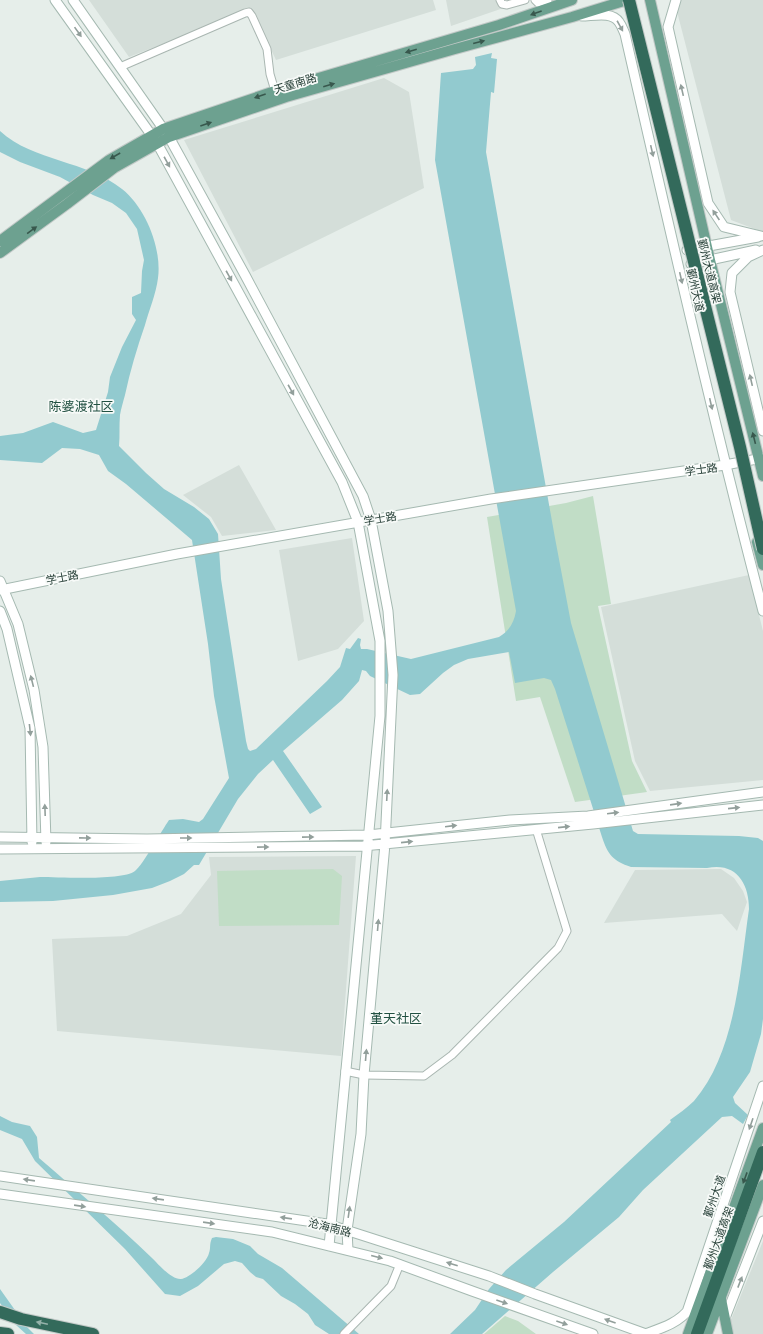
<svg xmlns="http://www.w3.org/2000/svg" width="763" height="1334" viewBox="0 0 763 1334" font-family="'Exo 2','Noto Sans SC',sans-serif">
<rect width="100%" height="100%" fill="#e6eeea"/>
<path fill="#d4ded9" d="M89,0H433L436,10L276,60L252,9L129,57Z
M446,0H527L451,26Z
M674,0H763V231H760L731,220Z
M384,78L409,92L424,188L253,272L184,140Z
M239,465L276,530L222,536L211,517L183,495Z
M352,538L364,621L338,649L298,661L279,550Z
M749,575L763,631V780L650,791L635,761L601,607Z
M356,856L341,1056L57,1031L52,939L127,936L181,914L211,875L209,857Z
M721,869L734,878L743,891L747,902L737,931L722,914L604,923L635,870Z
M763,1241V1334H733L730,1322Z"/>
<path fill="#c1ddc6" d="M593,496L611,604L598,606L632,761L647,792L575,802L540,697L516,701L487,517L566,503Z
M333,869L342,876L339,925L219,926L217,871Z
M505,1316L518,1321L536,1334H484Z"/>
<path fill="#92cacf" d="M492,53L491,58L497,59L494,93L491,92L486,152L555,538L571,623L633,831L638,834L739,836L758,838L763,841V1019L761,1034L750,1072L733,1097L735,1103L748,1115L743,1124L732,1116L722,1117L643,1190L619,1217L553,1272L482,1334H450L475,1310L489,1289L506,1270L564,1222L671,1122L670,1120C678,1114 687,1108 694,1101C736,1052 740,971 749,909C749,883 736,862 707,868L631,867C613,861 608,855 602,837L555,689L551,680L544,678L515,683L509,652L468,659L454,665L443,673L420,694L410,695L370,676L366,671L362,670L359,681L342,700L283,751L322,807L310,814L273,760L258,774L238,799L199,865H194L184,874L170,881L152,888L113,895L53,901L0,902V881C13,880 27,878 40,877C59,877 122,881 135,871C143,865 162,830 169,820L183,819L199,822L203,819L229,778L214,696L208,644L192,540L126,484L108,471L99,455L80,449L62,448L42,463L0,460V436L23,433L53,422L83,433L96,430L108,392L110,377L122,347L136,320L132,314V297L141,293L142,271L144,260L137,229L126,213L112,203L93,195L60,177L20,162L0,152V131C34,162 86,160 122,189C146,208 162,249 158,278C156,294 149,310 145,325C137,348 130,371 125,395C123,402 121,409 120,415C119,425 120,436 119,446L146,473L164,489L194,507L209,519L218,534L221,579L246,741L248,749L250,751L256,749L327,681L340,667L346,648L350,649L358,638L361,639L360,645L361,649H367L411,659L499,637C509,631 514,623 516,611L435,160L441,73L473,69L476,65L475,57Z
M0,1116L12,1122L30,1126L37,1137L39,1158C77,1191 116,1223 152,1258C158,1264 172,1280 181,1279C190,1278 207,1262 209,1253C211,1248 209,1245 212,1238L216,1237L233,1239L250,1246L258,1254L282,1268L359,1334H329L315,1325L308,1314L295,1304L281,1296L263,1279L256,1277L250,1272L242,1263L235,1261L224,1264L198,1286L180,1296L165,1294L125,1249L35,1161L22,1139L0,1130Z
M0,1289L27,1327L34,1334H26L16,1325L0,1303Z"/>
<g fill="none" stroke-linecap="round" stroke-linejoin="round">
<g stroke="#a9b6b1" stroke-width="9">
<path id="street" d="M500,0L502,4L507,5L525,0
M535,0L538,3L548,0
M120,67L245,13L249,12L252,16L267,49L270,74L275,91
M345,1071L364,1075L424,1076L452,1055L558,948L567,931L536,829
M344,1334L391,1286L400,1264"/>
</g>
<g stroke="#a5b9b1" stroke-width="11">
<path id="secondary" d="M55,0L157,143L342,482L358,522L380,641V716L329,1246
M73,0L169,137L245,275L363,496L371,520L388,611L393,675L385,844L364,1075L361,1134L347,1230L348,1250
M676,0L668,27L708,203L724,227L761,236
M582,16C593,16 612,11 619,22C622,26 623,30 625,34C669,227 713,420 763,611
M687,250L758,237
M763,250L748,257L732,273L730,292L763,431
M691,264L756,250
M0,581L18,624L34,690L43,747L46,842
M0,590L177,554L491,499L725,465L763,458
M0,611L7,629L30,728L32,842
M0,837L147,839L368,835L510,820L588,816L763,792
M0,849L363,846L593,824L763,805
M0,1176L327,1224L489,1276L535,1294L646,1334
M0,1194L272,1232L390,1261L472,1291L593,1334
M687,1312L763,1086
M725,1318L763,1221
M645,1334C662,1328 679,1323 690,1308"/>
</g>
<g stroke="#c2c9c7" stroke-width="12">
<path id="primary" d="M650,0L710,260L763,476
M0,241L109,160L163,129L281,89L499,25L572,0
M0,253L67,204L114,168L169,137L286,97L455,49L572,17L627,0
M757,542L763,565
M721,1299L728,1334
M688,1334L763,1128
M707,1334L763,1185"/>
</g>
<g stroke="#c2c9c7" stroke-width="14">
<path id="highway" d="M0,1312L21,1319L93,1334
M0,1333L8,1334
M697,1334L763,1152"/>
</g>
<use href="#street" stroke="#fff" stroke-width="7"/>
<use href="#secondary" stroke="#fff" stroke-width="9"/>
<use href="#primary" stroke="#6da190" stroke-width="10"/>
<use href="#highway" stroke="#336a5b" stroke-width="12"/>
<g stroke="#c2c9c7" stroke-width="14" stroke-linecap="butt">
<path id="highway-bridge" d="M629,0L740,447L763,549"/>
</g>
<use href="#highway-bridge" stroke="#336a5b" stroke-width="12"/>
</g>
<defs><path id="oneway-solid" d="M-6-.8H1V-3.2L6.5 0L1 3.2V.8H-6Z"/></defs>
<g fill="#38584d">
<use href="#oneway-solid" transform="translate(536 13) rotate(160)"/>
<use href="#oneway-solid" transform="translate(479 42) rotate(-14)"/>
<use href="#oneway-solid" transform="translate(411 51) rotate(164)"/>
<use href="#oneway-solid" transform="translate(329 85) rotate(-16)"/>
<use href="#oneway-solid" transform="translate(260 96) rotate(161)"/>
<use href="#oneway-solid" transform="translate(206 124) rotate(-19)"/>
<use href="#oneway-solid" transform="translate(115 156) rotate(150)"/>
<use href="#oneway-solid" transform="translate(32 230) rotate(-36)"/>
<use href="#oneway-solid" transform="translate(754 438) rotate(-104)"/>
<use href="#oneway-solid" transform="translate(745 1178) rotate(110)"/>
</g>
<g fill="#929f9b">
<use href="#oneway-solid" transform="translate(620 26) rotate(61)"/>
<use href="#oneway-solid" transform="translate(78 32) rotate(55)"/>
<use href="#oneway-solid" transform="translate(682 90) rotate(-103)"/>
<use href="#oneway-solid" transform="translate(652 151) rotate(77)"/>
<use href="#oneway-solid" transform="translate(167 162) rotate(61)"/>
<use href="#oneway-solid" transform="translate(716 215) rotate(-124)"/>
<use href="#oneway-solid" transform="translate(229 276) rotate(61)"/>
<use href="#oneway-solid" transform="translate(681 278) rotate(77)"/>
<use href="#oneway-solid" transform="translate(751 380) rotate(-103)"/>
<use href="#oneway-solid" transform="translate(291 390) rotate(61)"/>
<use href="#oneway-solid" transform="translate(711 404) rotate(77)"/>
<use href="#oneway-solid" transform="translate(32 681) rotate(-104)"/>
<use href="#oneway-solid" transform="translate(30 730) rotate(84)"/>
<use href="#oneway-solid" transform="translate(387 795) rotate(-87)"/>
<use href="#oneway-solid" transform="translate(676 804) rotate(-8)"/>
<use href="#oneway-solid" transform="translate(734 808) rotate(-6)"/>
<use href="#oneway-solid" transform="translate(45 810) rotate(-92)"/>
<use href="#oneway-solid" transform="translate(613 813) rotate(-7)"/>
<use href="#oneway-solid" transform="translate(451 826) rotate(-7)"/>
<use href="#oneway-solid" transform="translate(564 827) rotate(-6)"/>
<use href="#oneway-solid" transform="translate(308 837) rotate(-1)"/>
<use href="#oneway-solid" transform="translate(85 838) rotate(1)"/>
<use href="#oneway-solid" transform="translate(186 838)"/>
<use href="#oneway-solid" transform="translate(407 842) rotate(-6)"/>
<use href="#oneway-solid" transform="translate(263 847) rotate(-1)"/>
<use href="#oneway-solid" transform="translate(378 925) rotate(-85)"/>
<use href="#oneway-solid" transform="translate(366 1055) rotate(-85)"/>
<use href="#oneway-solid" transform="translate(751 1124) rotate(109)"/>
<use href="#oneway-solid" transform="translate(29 1180) rotate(-172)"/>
<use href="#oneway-solid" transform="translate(158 1199) rotate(-172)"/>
<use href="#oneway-solid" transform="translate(80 1206) rotate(8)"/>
<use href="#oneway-solid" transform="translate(349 1212) rotate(-82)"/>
<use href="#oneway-solid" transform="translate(286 1218) rotate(-172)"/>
<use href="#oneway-solid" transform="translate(209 1223) rotate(8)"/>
<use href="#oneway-solid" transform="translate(377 1257) rotate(14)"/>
<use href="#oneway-solid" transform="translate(452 1264) rotate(-162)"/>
<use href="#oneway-solid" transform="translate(740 1282) rotate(-69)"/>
<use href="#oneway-solid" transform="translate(502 1302) rotate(19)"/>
<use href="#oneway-solid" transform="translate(610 1321) rotate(-160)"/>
<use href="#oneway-solid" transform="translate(562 1323) rotate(19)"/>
</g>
<use fill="#95b2aa" href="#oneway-solid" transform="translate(42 1323) rotate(-168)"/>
<g text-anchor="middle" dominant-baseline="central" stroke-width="3.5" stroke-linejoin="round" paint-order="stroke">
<g font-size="11" fill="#263f37" stroke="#f7faf8">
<text transform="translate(295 83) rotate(-17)">天童南路</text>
<text transform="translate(710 271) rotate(76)">鄞州大道高架</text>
<text transform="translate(696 290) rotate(77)">鄞州大道</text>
<text transform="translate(701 469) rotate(-8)">学士路</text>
<text transform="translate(380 518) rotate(-10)">学士路</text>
<text transform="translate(62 577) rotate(-11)">学士路</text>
<text transform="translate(714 1196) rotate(-71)">鄞州大道</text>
<text transform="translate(330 1227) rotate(14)">沧海南路</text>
<text transform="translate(718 1238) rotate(-70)">鄞州大道高架</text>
</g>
<g font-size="13" fill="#225142" stroke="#f7faf8">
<text x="81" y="406">陈婆渡社区</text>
<text x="396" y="1018">堇天社区</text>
</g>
</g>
</svg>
